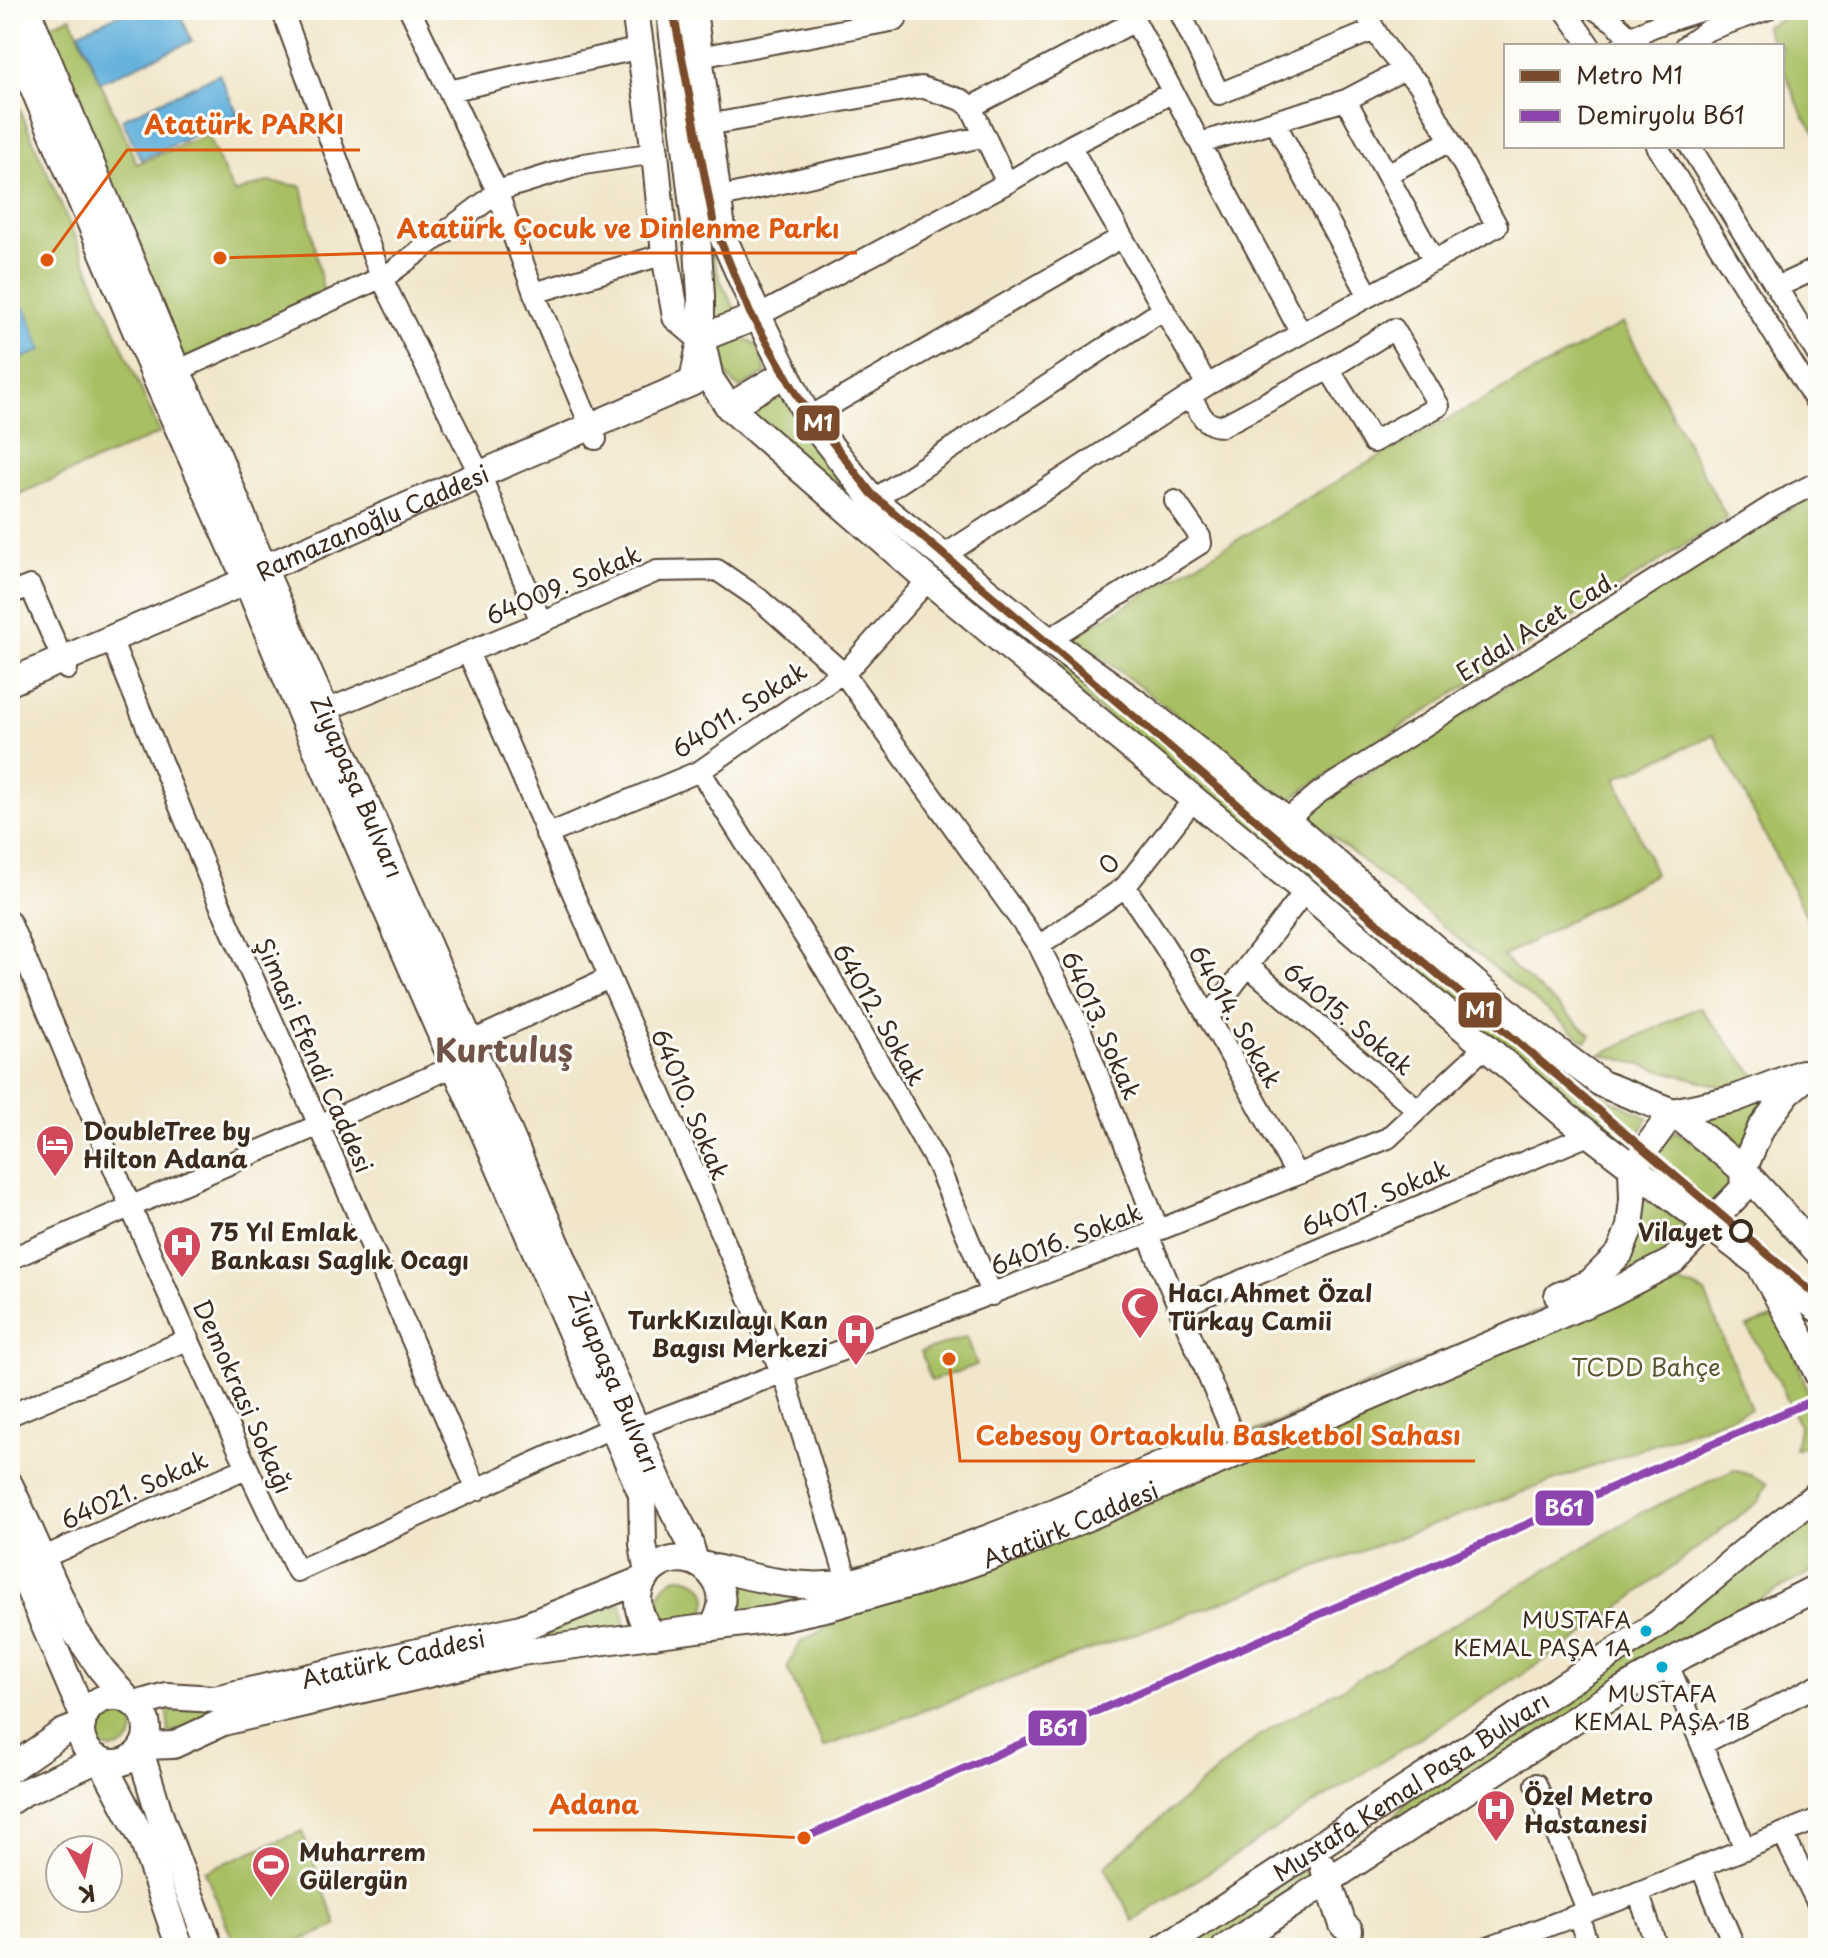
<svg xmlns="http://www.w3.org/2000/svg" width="1828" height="1958" viewBox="0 0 1828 1958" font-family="'Playpen Sans',sans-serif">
<rect width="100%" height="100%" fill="#fdfcf7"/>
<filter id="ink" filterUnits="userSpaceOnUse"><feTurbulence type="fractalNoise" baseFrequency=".0125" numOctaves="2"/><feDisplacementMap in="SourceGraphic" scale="16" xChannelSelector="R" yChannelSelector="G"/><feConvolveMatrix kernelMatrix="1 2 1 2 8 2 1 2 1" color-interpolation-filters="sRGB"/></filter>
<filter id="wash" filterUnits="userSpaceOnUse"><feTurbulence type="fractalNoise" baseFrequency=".006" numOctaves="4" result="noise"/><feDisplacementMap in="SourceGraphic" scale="32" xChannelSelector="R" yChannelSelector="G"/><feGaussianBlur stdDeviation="1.8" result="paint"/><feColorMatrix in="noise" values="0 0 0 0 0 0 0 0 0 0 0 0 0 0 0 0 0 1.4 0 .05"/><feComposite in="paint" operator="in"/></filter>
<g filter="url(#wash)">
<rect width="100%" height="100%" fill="#f1e6ca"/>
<path fill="#a8bf64" stroke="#727441" stroke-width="2" d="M1805,10L1818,11V137L1803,116L1782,66V46H1774L1765,26Z
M71,17L137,164L207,135L234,193L267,182L302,186L324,294L190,375L47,26Z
M10,87L160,433L10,498Z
M710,246L720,279L736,311L715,321L709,284Z
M1623,323L1727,518L1288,800L1074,636L1366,464Z
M727,337C756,337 761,346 766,373L740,388C724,379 720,360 719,343Z
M779,390L813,445L855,497L1002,617L1268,820L1594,1091L1648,1118L1630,1151L1578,1114L1387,944L1256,835L995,627L749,411Z
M1818,494V939L1714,735L1616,778L1655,874L1502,957L1591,1035L1586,1042L1307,816L1328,799L1755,529Z
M1699,1007L1757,1078L1723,1087L1601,1054Z
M1797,1079L1740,1148L1702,1117Z
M1676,1131L1708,1152L1737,1183L1714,1210L1706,1208L1658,1168L1661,1145Z
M1645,1199L1693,1230L1656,1262L953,1563L743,1615L741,1585L952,1560L1530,1315L1602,1282Z
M1658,1280L1694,1287L1705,1293L1751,1409L824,1747L787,1668L801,1642L852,1614Z
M1774,1317L1783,1325L1794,1351L1809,1396L1818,1412V1442L1795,1450L1799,1426L1780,1383L1747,1327Z
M967,1337L977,1365L931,1381L921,1352Z
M1734,1470L1753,1476L1767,1484L1759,1501L1575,1641L1314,1804L1133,1921L1105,1866L1258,1736L1501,1597L1639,1514Z
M1818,1507V1568L1699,1632L1343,1860L1339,1854L1390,1820L1412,1797Z
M677,1577C704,1576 717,1600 698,1620L669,1622C652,1607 657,1586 677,1577Z
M621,1603L627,1631L169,1733L166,1702L526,1635Z
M92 1728a21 21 0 1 1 42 0a21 21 0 1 1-42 0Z
M302,1831L337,1926L282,1948H236L205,1871Z
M1309,1867L1317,1877L1206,1948H1182Z"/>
<path fill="#62b0dc" stroke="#4e6d7d" stroke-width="2" d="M129,10H178L192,41L100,82L79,32Z
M219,74L238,115L141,160L122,119Z
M25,307L42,350L10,364V313Z"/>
</g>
<g filter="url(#ink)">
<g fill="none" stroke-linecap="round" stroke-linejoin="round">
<g stroke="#564638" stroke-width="24">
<path id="minor" d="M282,10L381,277L483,481L541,622
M410,10L497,191L534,293L596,439
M1135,10V21L1301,333
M1179,10L1219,94L1374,30
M1565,10L1590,46
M1596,10L1614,22L1640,46
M1621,46C1644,26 1673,20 1702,10
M1685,46L1708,30L1766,10
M699,57L896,20
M449,91L641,48
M1346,100L1434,261
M971,107L1135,21
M1274,121L1369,296
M707,125L921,87L962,100L971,107L1007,183
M1200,143L1346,100L1403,70
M1070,146L1207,385
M1657,146L1818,405
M1690,146L1818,355
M1387,174L1450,141
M717,198L985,136
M1777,287L1818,268
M534,293L665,254
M758,316L1007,183L1070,146L1173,92
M177,371L389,274L485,202L497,191L584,164L655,153
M1191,396C1199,411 1203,426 1222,426L1329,369L1394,329L1439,406L1373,442L1329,369
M808,418L1122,237
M873,500L1164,309
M943,556L1207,385L1497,226L1419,84C1395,64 1378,38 1364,10
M10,594L30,586L67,669
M111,639L218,900L319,1125L477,1490
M1048,640L1201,543L1200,537L1175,501
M468,652L787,1385L848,1583
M326,710L534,625L657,571L717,570L758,598L844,674L1039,946L1079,1026L1156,1224L1150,1240L1233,1434
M700,771L827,972L937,1164L992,1295
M1286,820L1320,792L1775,504L1818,482
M546,835L700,771L833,679L844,674L928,580
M1125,887C1189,978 1243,1077 1296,1174
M10,922C102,1140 192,1359 297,1571L611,1428
M1039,946L1125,887L1194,799
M1248,966L1417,1109
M1208,1018L1305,891
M470,1042L609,978
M10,1259L455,1066
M1179,1307L1591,1134
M10,1415L189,1339
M636,1428L1164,1228L1388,1138L1486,1046
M42,1558L246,1468
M1668,1664L1745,1849
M1702,1744L1818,1685
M1536,1784L1588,1912
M1783,1834L1818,1904
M1701,1867L1735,1948
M1638,1892L1657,1948
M1578,1915L1589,1948
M1488,1948L1624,1898L1818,1819"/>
</g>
<g stroke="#564638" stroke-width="30">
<g id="major">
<path id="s1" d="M27,10L177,371L217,454L266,575L470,1042L661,1487L688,1538L695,1562"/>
<path d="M635,10L655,153L665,254L676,317L701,338"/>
<path d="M670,10L698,249L701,295V338L710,379L729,407L928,580L1305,891L1567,1117L1818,1309"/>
<path d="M693,10L723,237L758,316L808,418L873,500L1048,640L1138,704L1286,820L1533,1033L1602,1084L1673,1112L1743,1170L1818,1252"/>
<path d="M10,32L156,378L249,586L305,723L642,1494L643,1544L648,1574"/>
<path d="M701,338L758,316"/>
<path d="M729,407L786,373"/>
<path id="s2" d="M10,682L237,585L276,563L693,382L699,350"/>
<path d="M1632,1168L1673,1112L1734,1099L1802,1073"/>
<path d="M1762,1269L1802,1340L1818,1374"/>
<path d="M1558,1296L1590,1283L1620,1253L1630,1227L1633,1199L1632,1168"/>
<path d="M10,1486L75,1631L102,1670L128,1700"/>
<path d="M10,1545L84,1717"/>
<path d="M701,1565C742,1574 786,1588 828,1585C854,1584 880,1574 905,1566C1007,1537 1104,1489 1201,1448"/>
<path d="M654,1635C604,1582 684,1528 716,1581C726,1597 721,1612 713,1627"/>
<circle cx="114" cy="1730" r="33"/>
<path id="s3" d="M135,1705L166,1696L215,1699L521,1628L644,1579"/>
<path id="s4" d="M143,1746L173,1745L223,1722L521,1652L774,1619L829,1607L924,1580L1020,1546L1609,1294L1673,1261L1744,1188L1743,1170L1761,1128L1788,1092L1818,1067"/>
<path d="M140,1751L161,1819L210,1948"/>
<path d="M101,1760L143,1840L180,1948"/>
<path d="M10,1769L62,1733L82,1725"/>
<path d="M10,1801L22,1793L99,1759"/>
<path d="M1324,1868L1343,1925L1349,1930"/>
<path id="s5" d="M1163,1948L1659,1623L1756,1542L1818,1494"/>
<path d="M1225,1948L1603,1701L1685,1654L1818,1587"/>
</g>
</g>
<use href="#minor" stroke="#fff" stroke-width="20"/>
<use href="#major" stroke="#fff" stroke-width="26"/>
<g stroke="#fdfcf7" stroke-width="14">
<path id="rail-1" d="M804,1838L1818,1398"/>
</g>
<use href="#rail-1" stroke="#8e44ad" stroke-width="8"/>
<g stroke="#fdfcf7" stroke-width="14">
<path id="metro-1" d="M673,10L714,225L750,313L800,400L872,494L1818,1297"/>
</g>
<use href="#metro-1" stroke="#7a4b2a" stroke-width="8"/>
</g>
</g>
<defs>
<g id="hotel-pin" transform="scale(2)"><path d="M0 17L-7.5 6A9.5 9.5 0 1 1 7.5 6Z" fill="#d1495b" stroke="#fdfcf7"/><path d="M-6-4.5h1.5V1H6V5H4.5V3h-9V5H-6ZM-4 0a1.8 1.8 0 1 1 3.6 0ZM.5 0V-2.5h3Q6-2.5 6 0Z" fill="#fff"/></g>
<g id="hospital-pin" transform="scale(2)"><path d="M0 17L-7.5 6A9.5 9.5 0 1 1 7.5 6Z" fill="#d1495b" stroke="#fdfcf7"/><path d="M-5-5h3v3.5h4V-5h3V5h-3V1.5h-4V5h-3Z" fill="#fff"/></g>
<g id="mosque-pin" transform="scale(2)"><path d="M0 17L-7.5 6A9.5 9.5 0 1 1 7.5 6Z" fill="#d1495b" stroke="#fdfcf7"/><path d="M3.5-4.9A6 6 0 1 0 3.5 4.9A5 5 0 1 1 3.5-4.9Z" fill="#fff"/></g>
<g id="stadium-pin" transform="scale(2)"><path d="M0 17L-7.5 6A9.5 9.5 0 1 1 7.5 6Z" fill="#d1495b" stroke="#fdfcf7"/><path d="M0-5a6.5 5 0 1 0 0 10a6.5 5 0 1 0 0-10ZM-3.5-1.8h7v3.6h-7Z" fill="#fff"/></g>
</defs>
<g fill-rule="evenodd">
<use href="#hotel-pin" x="55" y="1144"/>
<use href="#hospital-pin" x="182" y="1245"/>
<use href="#mosque-pin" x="1140" y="1306"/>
<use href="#hospital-pin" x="856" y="1333"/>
<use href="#hospital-pin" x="1496" y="1809"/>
<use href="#stadium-pin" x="271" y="1865"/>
</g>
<circle fill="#fdfcf7" stroke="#3b2a1e" stroke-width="4" cx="1741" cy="1231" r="10"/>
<g fill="#00a9ce" stroke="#fdfcf7" stroke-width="3">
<circle cx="1646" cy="1631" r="7"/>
<circle cx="1662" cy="1667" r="7"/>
</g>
<g text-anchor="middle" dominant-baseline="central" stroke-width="6" stroke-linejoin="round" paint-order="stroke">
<g font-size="22" fill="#3b2a1e" stroke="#fdfcf7" text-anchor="end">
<text x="1631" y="1618">MUSTAFA<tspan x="1631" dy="28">KEMAL PAŞA 1A</tspan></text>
<text x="1662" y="1692" text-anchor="middle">MUSTAFA<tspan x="1662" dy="28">KEMAL PAŞA 1B</tspan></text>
</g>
<g font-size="24" fill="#3b2a1e" stroke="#fdfcf7">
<text stroke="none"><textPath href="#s2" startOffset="396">Ramazanoğlu Caddesi</textPath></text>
<text transform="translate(563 584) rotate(-23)">64009. Sokak</text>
<text transform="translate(1536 625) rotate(-32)">Erdal Acet Cad.</text>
<text transform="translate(739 709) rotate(-33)">64011. Sokak</text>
<text stroke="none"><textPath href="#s1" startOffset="844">Ziyapaşa Bulvarı</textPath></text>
<text transform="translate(1108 863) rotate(-44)">0</text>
<text transform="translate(880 1014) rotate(60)">64012. Sokak</text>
<text transform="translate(1236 1016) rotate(60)">64014. Sokak</text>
<text transform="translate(1349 1018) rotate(40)">64015. Sokak</text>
<text transform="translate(1102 1025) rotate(66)">64013. Sokak</text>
<text transform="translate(315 1055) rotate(66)">Şimasi Efendi Caddesi</text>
<text transform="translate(691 1104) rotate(67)">64010. Sokak</text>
<text transform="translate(1375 1197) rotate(-23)">64017. Sokak</text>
<text transform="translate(1066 1238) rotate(-21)">64016. Sokak</text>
<text stroke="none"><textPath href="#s1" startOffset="1492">Ziyapaşa Bulvarı</textPath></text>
<text transform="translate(244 1396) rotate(66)">Demokrasi Sokağı</text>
<text transform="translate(134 1489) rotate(-24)">64021. Sokak</text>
<text stroke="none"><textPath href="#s4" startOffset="958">Atatürk Caddesi</textPath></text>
<text stroke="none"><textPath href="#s3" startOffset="264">Atatürk Caddesi</textPath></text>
<text stroke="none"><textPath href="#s5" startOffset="296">Mustafa Kemal Paşa Bulvarı</textPath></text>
</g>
<g font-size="24" font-weight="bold" fill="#3b2a1e" stroke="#fdfcf7" text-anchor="start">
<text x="83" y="1130">DoubleTree by<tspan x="83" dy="28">Hilton Adana</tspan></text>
<text x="210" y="1231">75 Yıl Emlak<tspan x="210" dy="28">Bankası Saglık Ocagı</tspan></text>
<text x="1168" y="1292">Hacı Ahmet Özal<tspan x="1168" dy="28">Türkay Camii</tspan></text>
<text x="828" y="1319" text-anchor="end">TurkKızılayı Kan<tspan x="828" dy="28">Bagısı Merkezi</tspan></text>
<text x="1524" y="1795">Özel Metro<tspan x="1524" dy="28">Hastanesi</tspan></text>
<text x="299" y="1851">Muharrem<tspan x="299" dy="28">Gülergün</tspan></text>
</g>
<g font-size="24" font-weight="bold" fill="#3b2a1e" stroke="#fdfcf7" text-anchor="end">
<text x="1723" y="1231">Vilayet</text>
</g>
<g font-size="24" fill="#5c5733" stroke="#fdfcf7">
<text x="1646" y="1366">TCDD Bahçe</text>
</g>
<g font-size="32" font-weight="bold" fill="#715449" stroke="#fdfcf7">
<text x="504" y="1049">Kurtuluş</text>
</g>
</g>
<path fill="none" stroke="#df570d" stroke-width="3" d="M47 260L127 150H360M220 258L378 253H857M949 1359L960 1461H1475M804 1838L655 1830H533"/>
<g fill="#df570d" stroke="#fdfcf7" stroke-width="3">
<circle cx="47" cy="260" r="8"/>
<circle cx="220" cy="258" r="8"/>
<circle cx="949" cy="1359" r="8"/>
<circle cx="804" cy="1838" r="8"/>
</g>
<g font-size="26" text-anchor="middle" font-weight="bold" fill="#df570d" stroke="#fdfcf7" stroke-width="6" stroke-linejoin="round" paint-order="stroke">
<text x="244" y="134">Atatürk PARKI</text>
<text x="618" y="238">Atatürk Çocuk ve Dinlenme Parkı</text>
<text x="1218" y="1445">Cebesoy Ortaokulu Basketbol Sahası</text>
<text x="594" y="1814">Adana</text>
</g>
<g stroke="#fdfcf7" stroke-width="3">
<rect x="795" y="404" width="46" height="38" rx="8" fill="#7a4b2a"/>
<rect x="1457" y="991" width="46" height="38" rx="8" fill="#7a4b2a"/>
<rect x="1534" y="1489" width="61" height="38" rx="8" fill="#8e44ad"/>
<rect x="1027" y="1709" width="61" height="38" rx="8" fill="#8e44ad"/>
</g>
<g font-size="22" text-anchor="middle" font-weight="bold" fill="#fff">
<text x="818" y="431">M1</text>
<text x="1480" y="1018">M1</text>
<text x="1564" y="1516">B61</text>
<text x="1058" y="1736">B61</text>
</g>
<rect width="1828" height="1958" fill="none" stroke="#fdfcf7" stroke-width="40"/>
<rect x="1504" y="44" width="280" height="104" fill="#fdfcf7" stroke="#afa8a0" stroke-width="2"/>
<rect x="1520" y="70" width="40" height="12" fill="#7a4b2a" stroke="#afa8a0" stroke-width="2"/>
<text x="1576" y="84" font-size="24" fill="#3b2a1e">Metro M1</text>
<rect x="1520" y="110" width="40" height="12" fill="#8e44ad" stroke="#afa8a0" stroke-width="2"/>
<text x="1576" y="124" font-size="24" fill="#3b2a1e">Demiryolu B61</text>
<g transform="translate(84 1874) rotate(171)"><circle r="38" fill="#fdfcf7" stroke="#afa8a0" stroke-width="2"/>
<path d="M0-6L14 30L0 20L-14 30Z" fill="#d1495b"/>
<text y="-12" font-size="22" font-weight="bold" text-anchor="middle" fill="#3b2a1e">K</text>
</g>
</svg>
